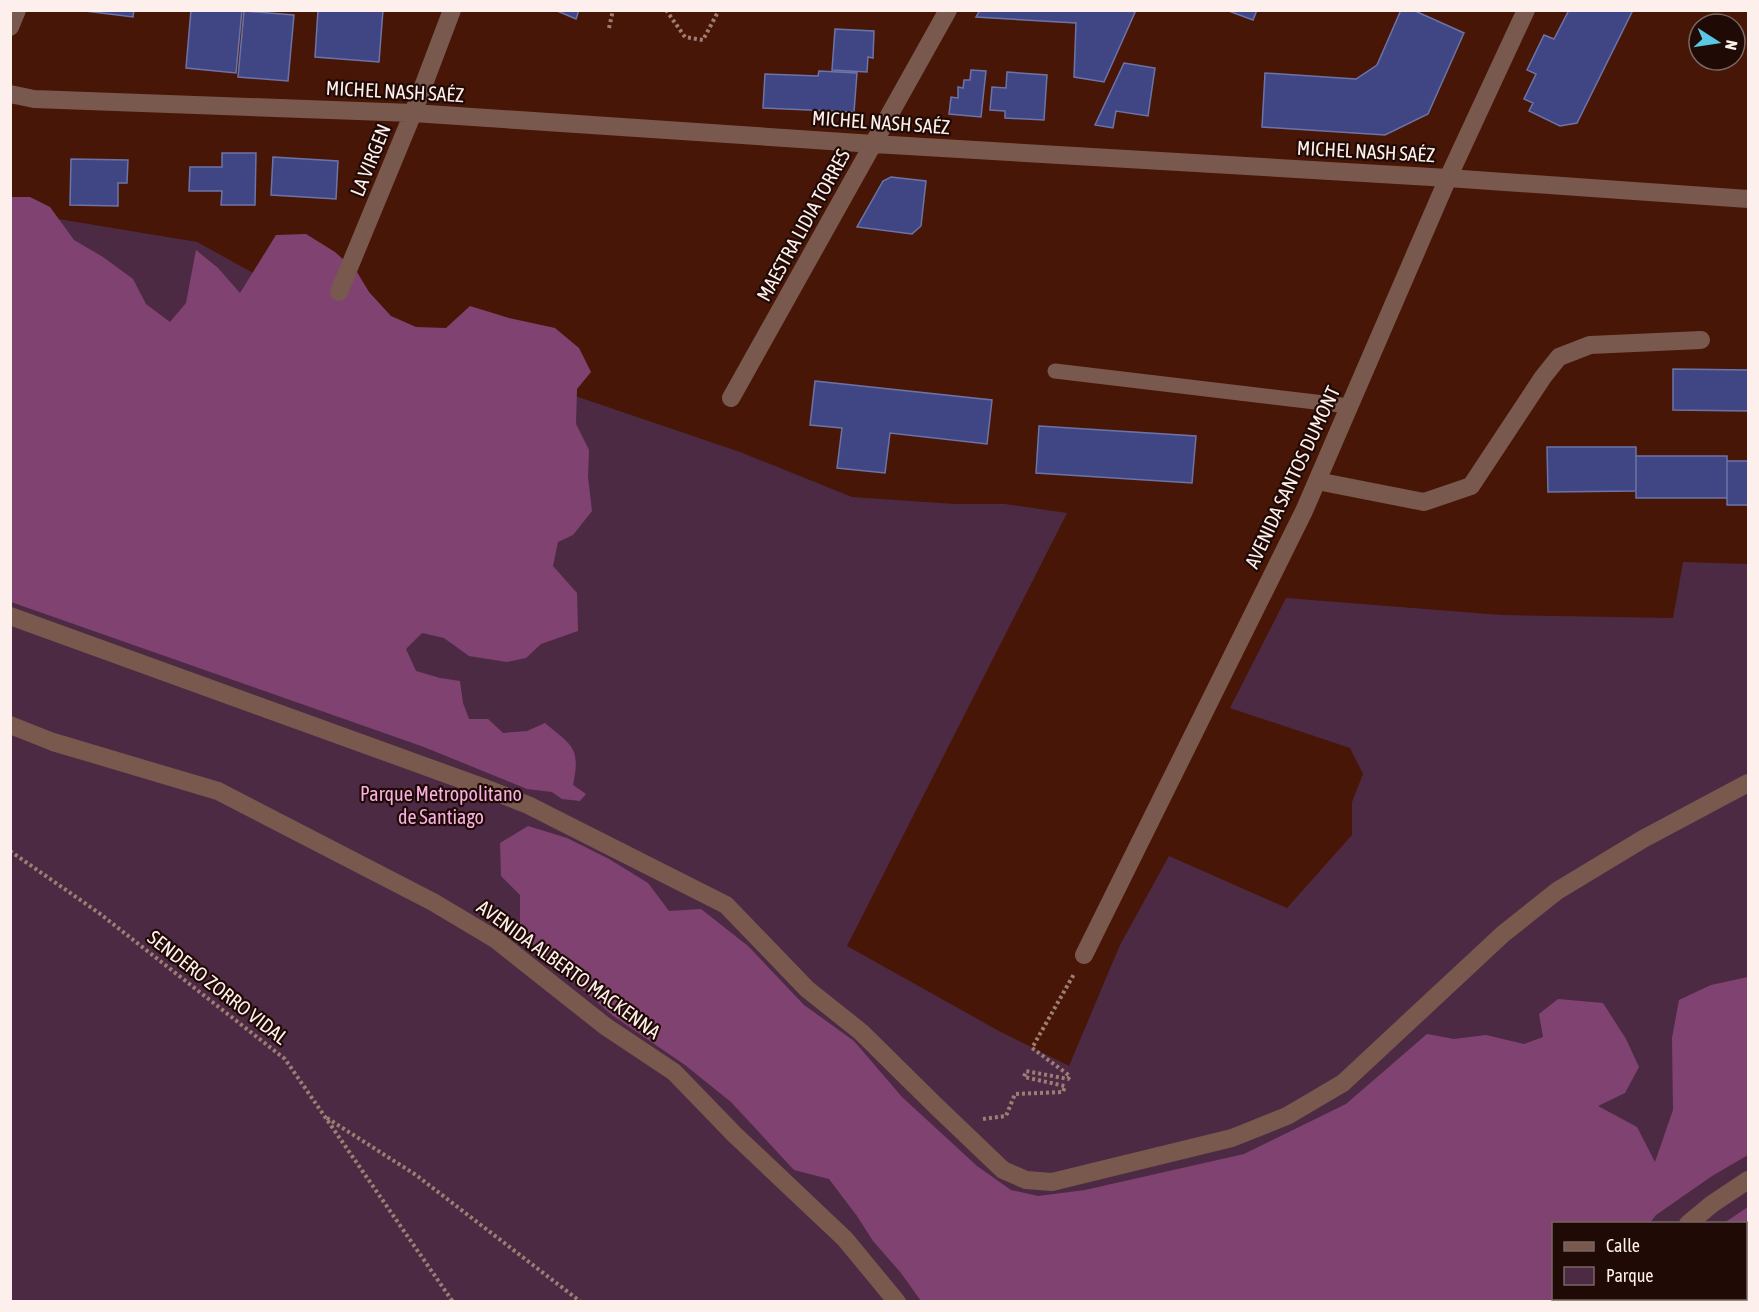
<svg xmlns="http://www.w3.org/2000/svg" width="1759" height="1312" viewBox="0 0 1759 1312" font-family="'Asap Condensed',sans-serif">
<rect width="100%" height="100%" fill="#481607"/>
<path fill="#4d2a44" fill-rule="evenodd" d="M10,211L197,242L344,323L531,381L740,452L852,497L954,504H1005L1067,513L847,946L999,1031L1069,1066L1120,945L1169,856L1287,908L1352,835V802L1363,774L1350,748L1230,708L1286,598L1501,615L1673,618L1683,562L1748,564V1301H11ZM1554,1224H1746V1298H1554Z"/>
<path fill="#804371" d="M11,197H30L50,207L74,240L103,257L133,279L146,304L170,322L186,303L196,250L218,268L240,293L276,235L306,234L335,252L357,272L369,292L391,316L416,327L446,328L470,306L509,318L555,328L579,348L591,372L577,389L576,424L589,450L588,477L592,511L573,535L558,542L553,566L577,593L578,631L541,644L526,658L507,662L469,656L444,638L422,633L406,649L416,671L440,678L460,681L463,703L469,719H488L503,733L527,731L545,723C572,746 581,747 573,785L586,794L580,801L562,799L552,792L527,789L424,747L11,602Z
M528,826L567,838L609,859L648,883L669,911L701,909L748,946L804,1005L854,1041L902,1097L977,1166L1011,1190L1038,1196L1085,1190L1244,1154L1346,1104L1427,1034L1454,1039L1486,1035L1524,1044L1543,1037L1539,1014L1558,999L1603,1003L1626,1039L1639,1067L1625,1093L1598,1106L1637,1127L1655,1162L1673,1110L1672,1038L1679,1000L1711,985L1748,977V1155L1712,1176L1656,1215L1650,1223L1554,1224V1298L1575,1299L1572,1301H921L901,1273L873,1241L857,1216L829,1179L794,1170L731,1102L685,1065L612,1015L535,948L520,925V895L501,876L500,843Z
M1748,1207V1301H1646L1649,1298H1746V1224L1724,1223Z"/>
<path fill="#404684" stroke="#6c74a7" stroke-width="1.5" d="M77,10H134L133,17Z
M191,10H242L236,73L186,68Z
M318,10H383L379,62L315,57Z
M555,10H579L576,19Z
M980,10H1136L1104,82L1074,77L1076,23L976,17Z
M1226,10H1257L1253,20Z
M1401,10H1413L1464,33L1428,114L1385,135L1262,127L1265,73L1356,79L1377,65Z
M1569,10H1633L1577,123L1560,126L1529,111L1533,103L1524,99L1536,74L1527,70L1544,35L1554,39Z
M244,11L294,15L288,81L238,77Z
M835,29L874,31L873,58L868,57L867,72L832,70Z
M1124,63L1155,68L1148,116L1116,111L1113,128L1095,125Z
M971,70L986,71L981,117L949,114L951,97L958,98V87L963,88L964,80H970Z
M819,71L857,73L854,112L763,108L765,74L818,76Z
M1007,72L1047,75L1044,120L1005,118V111L990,110L992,87L1006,88Z
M222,153H256L255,205H221L222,191H189L190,167H222Z
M273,157L338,161L336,199L271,195Z
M71,159L128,160L127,183H118V206L70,205Z
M891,177L926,181L921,226L912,234L857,227L883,181Z
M1673,369L1748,370V411L1673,410Z
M815,381L992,400L987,444L890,433L885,473L837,468L842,428L810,425Z
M1039,426L1196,436L1192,483L1036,473Z
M1547,447H1636V491L1548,492Z
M1636,456H1727V498H1636Z
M1727,461H1748V505H1727Z"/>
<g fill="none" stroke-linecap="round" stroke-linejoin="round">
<path stroke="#9e7d73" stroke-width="4" stroke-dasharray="3 3" stroke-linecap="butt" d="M666,10L685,37L703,40L719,10
M609,28L613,10
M10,851L99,913L285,1059L453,1302
M327,1118L416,1175L581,1302
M983,1119L1006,1116L1015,1094L1063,1092L1065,1086L1024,1077L1026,1071L1068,1079L1070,1076L1032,1048L1074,974"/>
<path stroke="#79584e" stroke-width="15" d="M1055,371L1349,406"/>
<path stroke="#79584e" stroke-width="18" d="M10,27L17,10
M10,94L34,99L413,113L874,144L1448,178L1748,199
M339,292L413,113L452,10
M731,398L948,10
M1317,481L1424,502L1471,486L1543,377L1559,357L1590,345L1701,340
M10,616L485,788L528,805L726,905L807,989L861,1032L936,1106L1003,1170L1026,1180L1052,1182L1232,1138L1287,1116L1343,1083L1503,934L1557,891L1643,839L1748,783
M10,725L53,742L218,791L433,902L495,939L605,1026L674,1072L734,1134L845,1239L897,1302
M1084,955L1304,511L1448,178L1526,10
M1688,1224L1712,1204L1748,1180
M1616,1302L1618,1298"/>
</g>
<g text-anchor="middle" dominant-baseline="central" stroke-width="4.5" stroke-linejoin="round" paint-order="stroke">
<g font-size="20" fill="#fdefeb" stroke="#200a05">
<text transform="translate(395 91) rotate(3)">MICHEL NASH SAÉZ</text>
<text transform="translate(881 122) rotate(4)">MICHEL NASH SAÉZ</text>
<text transform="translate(1366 151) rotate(3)">MICHEL NASH SAÉZ</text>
<text transform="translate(370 160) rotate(-68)">LA VIRGEN</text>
<text transform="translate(803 225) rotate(-61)">MAESTRA LIDIA TORRES</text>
<text transform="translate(1292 477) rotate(-65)">AVENIDA SANTOS DUMONT</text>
<text transform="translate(569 969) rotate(36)">AVENIDA ALBERTO MACKENNA</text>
<text transform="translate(218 987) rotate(38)">SENDERO ZORRO VIDAL</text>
</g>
<g font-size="20" fill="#f8b0e4" stroke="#200a05">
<text x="441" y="793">Parque Metropolitano<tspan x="441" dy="23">de Santiago</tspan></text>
</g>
</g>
<rect width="1759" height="1312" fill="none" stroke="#fdefeb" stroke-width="24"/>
<rect x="1552" y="1222" width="195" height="78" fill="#200a05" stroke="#786661" stroke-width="1.5"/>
<rect x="1564" y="1242" width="30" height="9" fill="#79584e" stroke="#786661" stroke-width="1.5"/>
<text x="1606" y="1252" font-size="18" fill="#fdefeb">Calle</text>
<rect x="1564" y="1267" width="30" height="18" fill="#4d2a44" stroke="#786661" stroke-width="1.5"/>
<text x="1606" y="1282" font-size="18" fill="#fdefeb">Parque</text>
<g transform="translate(1717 42) rotate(102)"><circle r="28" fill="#200a05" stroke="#786661" stroke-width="1.5"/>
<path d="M0-4.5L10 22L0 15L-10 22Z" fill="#59c8e5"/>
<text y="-9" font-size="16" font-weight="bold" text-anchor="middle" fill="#fdefeb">N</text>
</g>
</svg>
